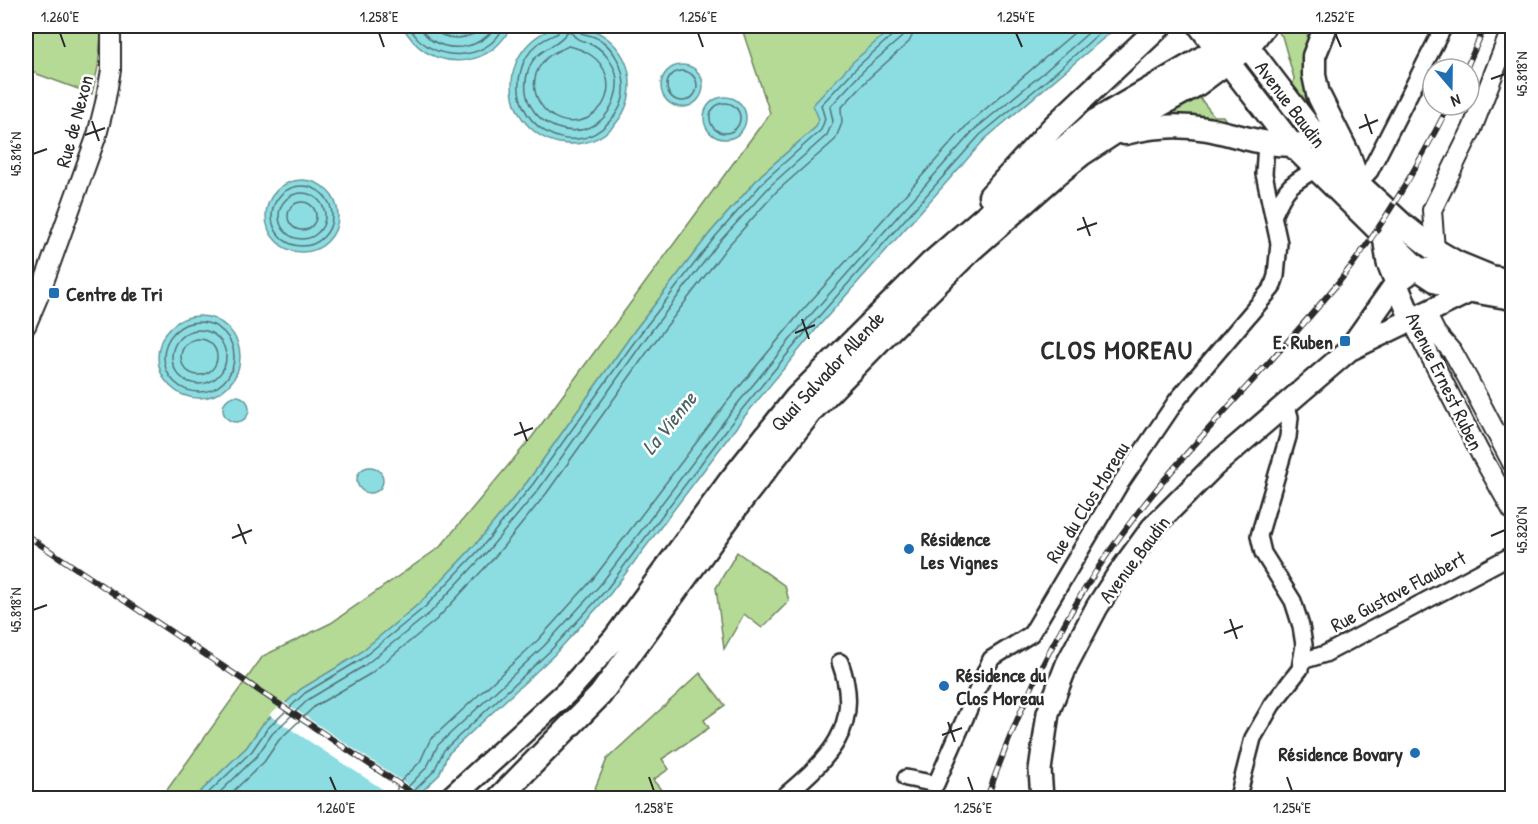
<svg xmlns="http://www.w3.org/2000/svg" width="1538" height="824" viewBox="0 0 1538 824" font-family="'Patrick Hand',sans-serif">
<rect width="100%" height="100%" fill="#fff"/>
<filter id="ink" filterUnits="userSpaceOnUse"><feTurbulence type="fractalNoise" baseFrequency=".0167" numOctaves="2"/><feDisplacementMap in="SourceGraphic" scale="12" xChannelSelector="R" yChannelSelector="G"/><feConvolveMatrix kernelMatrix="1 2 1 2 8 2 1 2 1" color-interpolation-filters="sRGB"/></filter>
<g filter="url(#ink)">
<path fill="#b4da95" stroke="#708260" stroke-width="1.5" d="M26,26H102L98,67L92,94L26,70Z
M741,26H897L820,119L816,127L761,175L710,233L635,330L528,481L476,544L421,602L356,656L301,689L262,725L247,747L194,798H156L167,790L263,656L331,623L440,547L532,437L770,113Z
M1278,26H1308L1306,56L1332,138L1293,85L1294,78L1282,36L1275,30Z
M1196,93L1214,116H1223L1229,126L1149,120Z
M737,552L785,586L789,601L762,628L744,614L724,649L716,588Z
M700,673L725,705L704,720L709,728L662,759L669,769L653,780L668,798H591L607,759Z"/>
<path fill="#8cdde2" stroke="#659699" stroke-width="1.5" d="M512 85a59 59 0 1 1 118 0a59 59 0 1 1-118 0Z
M403,26H511C494,65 441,73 413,41C409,36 405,32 403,26Z
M894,26H1118L985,139L818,327L744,417L610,594L554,655L448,754L439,775L415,798H194L247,747L262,725L301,689L356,656L421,602L476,544L528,481L635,330L710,233L761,175L816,127L819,119L813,105L853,62Z
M661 86a21 21 0 1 1 42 0a21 21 0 1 1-42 0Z
M704 118a21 21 0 1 1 42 0a21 21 0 1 1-42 0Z
M266 216a36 36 0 1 1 72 0a36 36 0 1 1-72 0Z
M158 357a41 41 0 1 1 82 0a41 41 0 1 1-82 0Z
M223 409a13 13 0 1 1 26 0a13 13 0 1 1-26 0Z
M357 480a13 13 0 1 1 26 0a13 13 0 1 1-26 0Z"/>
<path fill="#fff" d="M284,702L423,795L419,798H396L269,715Z"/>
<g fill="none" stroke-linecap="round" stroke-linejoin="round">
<path stroke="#527274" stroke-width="1.5" d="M409,26C427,63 487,65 504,26
M418,26C422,30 426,36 431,40C454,54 482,47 496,26
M430,26C445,43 469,41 485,26
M560,26L558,33C552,36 544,39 538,44C530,50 523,61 521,70C506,123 572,164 609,122C619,112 625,99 624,85C623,67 615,49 599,39C594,36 587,35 581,33L579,26
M568,31L571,32C577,42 585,41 594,45C604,51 613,63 616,74C618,82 617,92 614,100C593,158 508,126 529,68C536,49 558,47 568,31Z
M568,46C584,49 601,58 606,75C609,84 608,94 604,102C601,109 594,114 588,118C548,136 515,84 548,57C553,52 562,50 568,46Z
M667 86a15 15 0 1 1 30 0a15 15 0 1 1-30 0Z
M710 118a15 15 0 1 1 30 0a15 15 0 1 1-30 0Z
M272 216a30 30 0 1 1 60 0a30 30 0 1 1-60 0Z
M279 216a23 23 0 1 1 46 0a23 23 0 1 1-46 0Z
M288 216a14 14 0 1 1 28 0a14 14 0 1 1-28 0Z
M164 357a35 35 0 1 1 70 0a35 35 0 1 1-70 0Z
M172 357a27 27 0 1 1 54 0a27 27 0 1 1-54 0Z
M181 357a18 18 0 1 1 36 0a18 18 0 1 1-36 0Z
M203,798L252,751L267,729L305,693L360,660L425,607L481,548L533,484L640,334L715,237L766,179L821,130L825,119L821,105L858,66L896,32L898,26
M214,798L257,756L272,734L309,699L364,666L430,613L486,553L539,489L646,338L720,241L771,185L827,135L833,121L830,107L863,71L902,37L905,26
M226,798L264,762L279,740L315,706L370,674L436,620L493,559L546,494L653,344L727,247L777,191L835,140L842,123L841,108L869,78L909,42L913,34L914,26
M395,798L398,784L420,762L430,740L538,640L593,579L727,402L801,312L968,124L1082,26
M404,798L406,789L427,767L438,745L544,646L600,585L734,408L808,318L974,130L1042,74L1096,26
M411,798L413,792L434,771L444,750L550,651L606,590L739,413L813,323L980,135L1047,80L1107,26"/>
<g stroke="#2b2b2b" stroke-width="20">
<path id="minor" d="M1359,183L1370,171L1444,26
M1274,214C1286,187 1290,184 1316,169
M1302,661L1325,654L1512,555
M906,778L936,784L991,659L1031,634L1120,484L1177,400L1272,288L1276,276L1279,243L1264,174L1266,143
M782,798C828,759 864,728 840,662
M1240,798L1239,793L1253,738L1272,705L1300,669L1304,645L1301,626L1293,601L1263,553L1259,536L1288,437L1290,417L1286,404"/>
</g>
<g stroke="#2b2b2b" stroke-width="22">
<path id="tertiary" d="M1435,250L1432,210L1472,129L1512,27
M1426,313L1436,333L1454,354L1468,379L1512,463
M1411,319L1480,453L1512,510
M26,326L40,293L97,135L105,103L111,70V26"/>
</g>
<g stroke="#2b2b2b" stroke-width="26">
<path id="secondary" d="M1394,239L1384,237L1388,263L1411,319
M1351,349L1471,291
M1042,798L1040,770L1048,713L1067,664L1097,607L1117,576L1152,528L1214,466L1348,351L1396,283L1417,268C1441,270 1463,278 1487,278"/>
</g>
<g stroke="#2b2b2b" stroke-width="27">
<path id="primary" d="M1200,26L1292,145L1417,268L1438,282L1450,287L1512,298
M1326,26L1314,56V75L1318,94L1349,156L1357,179
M1239,35L1339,166L1403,225L1435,250L1457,263L1491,277L1512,281
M1125,133C1152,126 1180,124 1207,129C1239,135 1269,148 1302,144
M990,196L1053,127L1160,26
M451,798L568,691L615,638L730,481L796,398L931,263L1095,121L1196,62L1217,48L1240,26
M499,798L600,695L741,501L813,409L888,332L972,249L1056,175L1082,154L1137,118L1198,84L1248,47L1264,26"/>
</g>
<use href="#minor" stroke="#fff" stroke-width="15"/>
<use href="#tertiary" stroke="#fff" stroke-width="18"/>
<use href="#secondary" stroke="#fff" stroke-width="21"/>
<use href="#primary" stroke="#fff" stroke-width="22"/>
<g stroke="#2b2b2b" stroke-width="6">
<path id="rail" d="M1466,69L1485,26
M26,535L420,798
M987,798C1022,697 1070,600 1136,515C1200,432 1276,360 1342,278C1384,225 1418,166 1449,105"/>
</g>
<use href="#rail" stroke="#fff" stroke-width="4" stroke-dasharray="11" stroke-linecap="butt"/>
</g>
</g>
<path fill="none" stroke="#2b2b2b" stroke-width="2" d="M60,33L65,47M379,33L384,47M698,33L703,47M1016,33L1022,47M1335,33L1341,47M1491,79L1505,74M1365,114L1372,134M92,121L99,141M1359,128L1378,120M85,135L105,128M33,154L47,149M1083,217L1090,236M1077,230L1097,223M802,319L809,339M795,333L815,325M520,422L527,441M514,435L533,428M238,524L246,544M1491,536L1505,530M232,538L252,530M33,610L47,605M1230,619L1237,639M1224,633L1243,626M948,722L955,742M942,735L962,728M330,777L336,791M649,777L654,791M968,777L973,791M1287,777L1292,791"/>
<g fill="#1f6fb2" stroke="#fff" stroke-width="2">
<rect x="48" y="287" width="12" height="12" rx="3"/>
<rect x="1339" y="335" width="12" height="12" rx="3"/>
<circle cx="909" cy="549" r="6"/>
<circle cx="944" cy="686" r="6"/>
<circle cx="1415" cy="753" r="6"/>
</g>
<g text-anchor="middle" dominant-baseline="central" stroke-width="5" stroke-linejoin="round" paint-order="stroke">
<g font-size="20" fill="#2b2b2b" stroke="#fff">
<text transform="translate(1291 104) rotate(53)">Avenue Baudin</text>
<text transform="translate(74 121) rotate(-75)">Rue de Nexon</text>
<text transform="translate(827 371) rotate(-47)">Quai Salvador Allende</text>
<text transform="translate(1445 381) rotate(64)">Avenue Ernest Ruben</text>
<text transform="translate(1087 502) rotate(-58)">Rue du Clos Moreau</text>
<text transform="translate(1134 559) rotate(-53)">Avenue Baudin</text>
<text transform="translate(1398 591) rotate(-28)">Rue Gustave Flaubert</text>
</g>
<g font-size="20" font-weight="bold" fill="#2b2b2b" stroke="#fff" text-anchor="start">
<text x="66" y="293">Centre de Tri</text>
<text x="1333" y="341" text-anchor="end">E. Ruben</text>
<text x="921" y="538">Résidence<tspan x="921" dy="23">Les Vignes</tspan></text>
<text x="956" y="674">Résidence du<tspan x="956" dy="23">Clos Moreau</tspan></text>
<text x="1403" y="753" text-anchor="end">Résidence Bovary</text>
</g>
<g font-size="21" font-style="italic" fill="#486062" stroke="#fff">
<text transform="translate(669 423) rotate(-51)">La Vienne</text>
</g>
<g font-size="26" font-weight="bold" letter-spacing="1.5" fill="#2b2b2b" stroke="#fff">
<text x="1117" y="349">CLOS MOREAU</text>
</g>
</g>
<rect width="1538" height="824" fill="none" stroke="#fff" stroke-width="66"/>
<g transform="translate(1451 87) rotate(160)"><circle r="28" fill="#ffffff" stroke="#aaaaaa" stroke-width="1.5"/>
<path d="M0-4.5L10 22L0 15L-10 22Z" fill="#1f6fb2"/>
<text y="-9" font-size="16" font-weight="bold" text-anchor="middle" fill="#2b2b2b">N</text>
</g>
<rect x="33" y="33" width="1472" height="758" fill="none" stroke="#2b2b2b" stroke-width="2"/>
<g font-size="15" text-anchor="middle" fill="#2b2b2b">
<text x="60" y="22">1.260°E</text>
<text x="379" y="22">1.258°E</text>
<text x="698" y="22">1.256°E</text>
<text x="1016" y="22">1.254°E</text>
<text x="1335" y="22">1.252°E</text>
<text transform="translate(1522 74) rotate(-90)" y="5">45.818°N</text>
<text transform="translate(16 154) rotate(-90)" y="5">45.816°N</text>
<text transform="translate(1522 530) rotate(-90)" y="5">45.820°N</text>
<text transform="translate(16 610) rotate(-90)" y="5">45.818°N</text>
<text x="336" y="813">1.260°E</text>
<text x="654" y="813">1.258°E</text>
<text x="973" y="813">1.256°E</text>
<text x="1292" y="813">1.254°E</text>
</g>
</svg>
